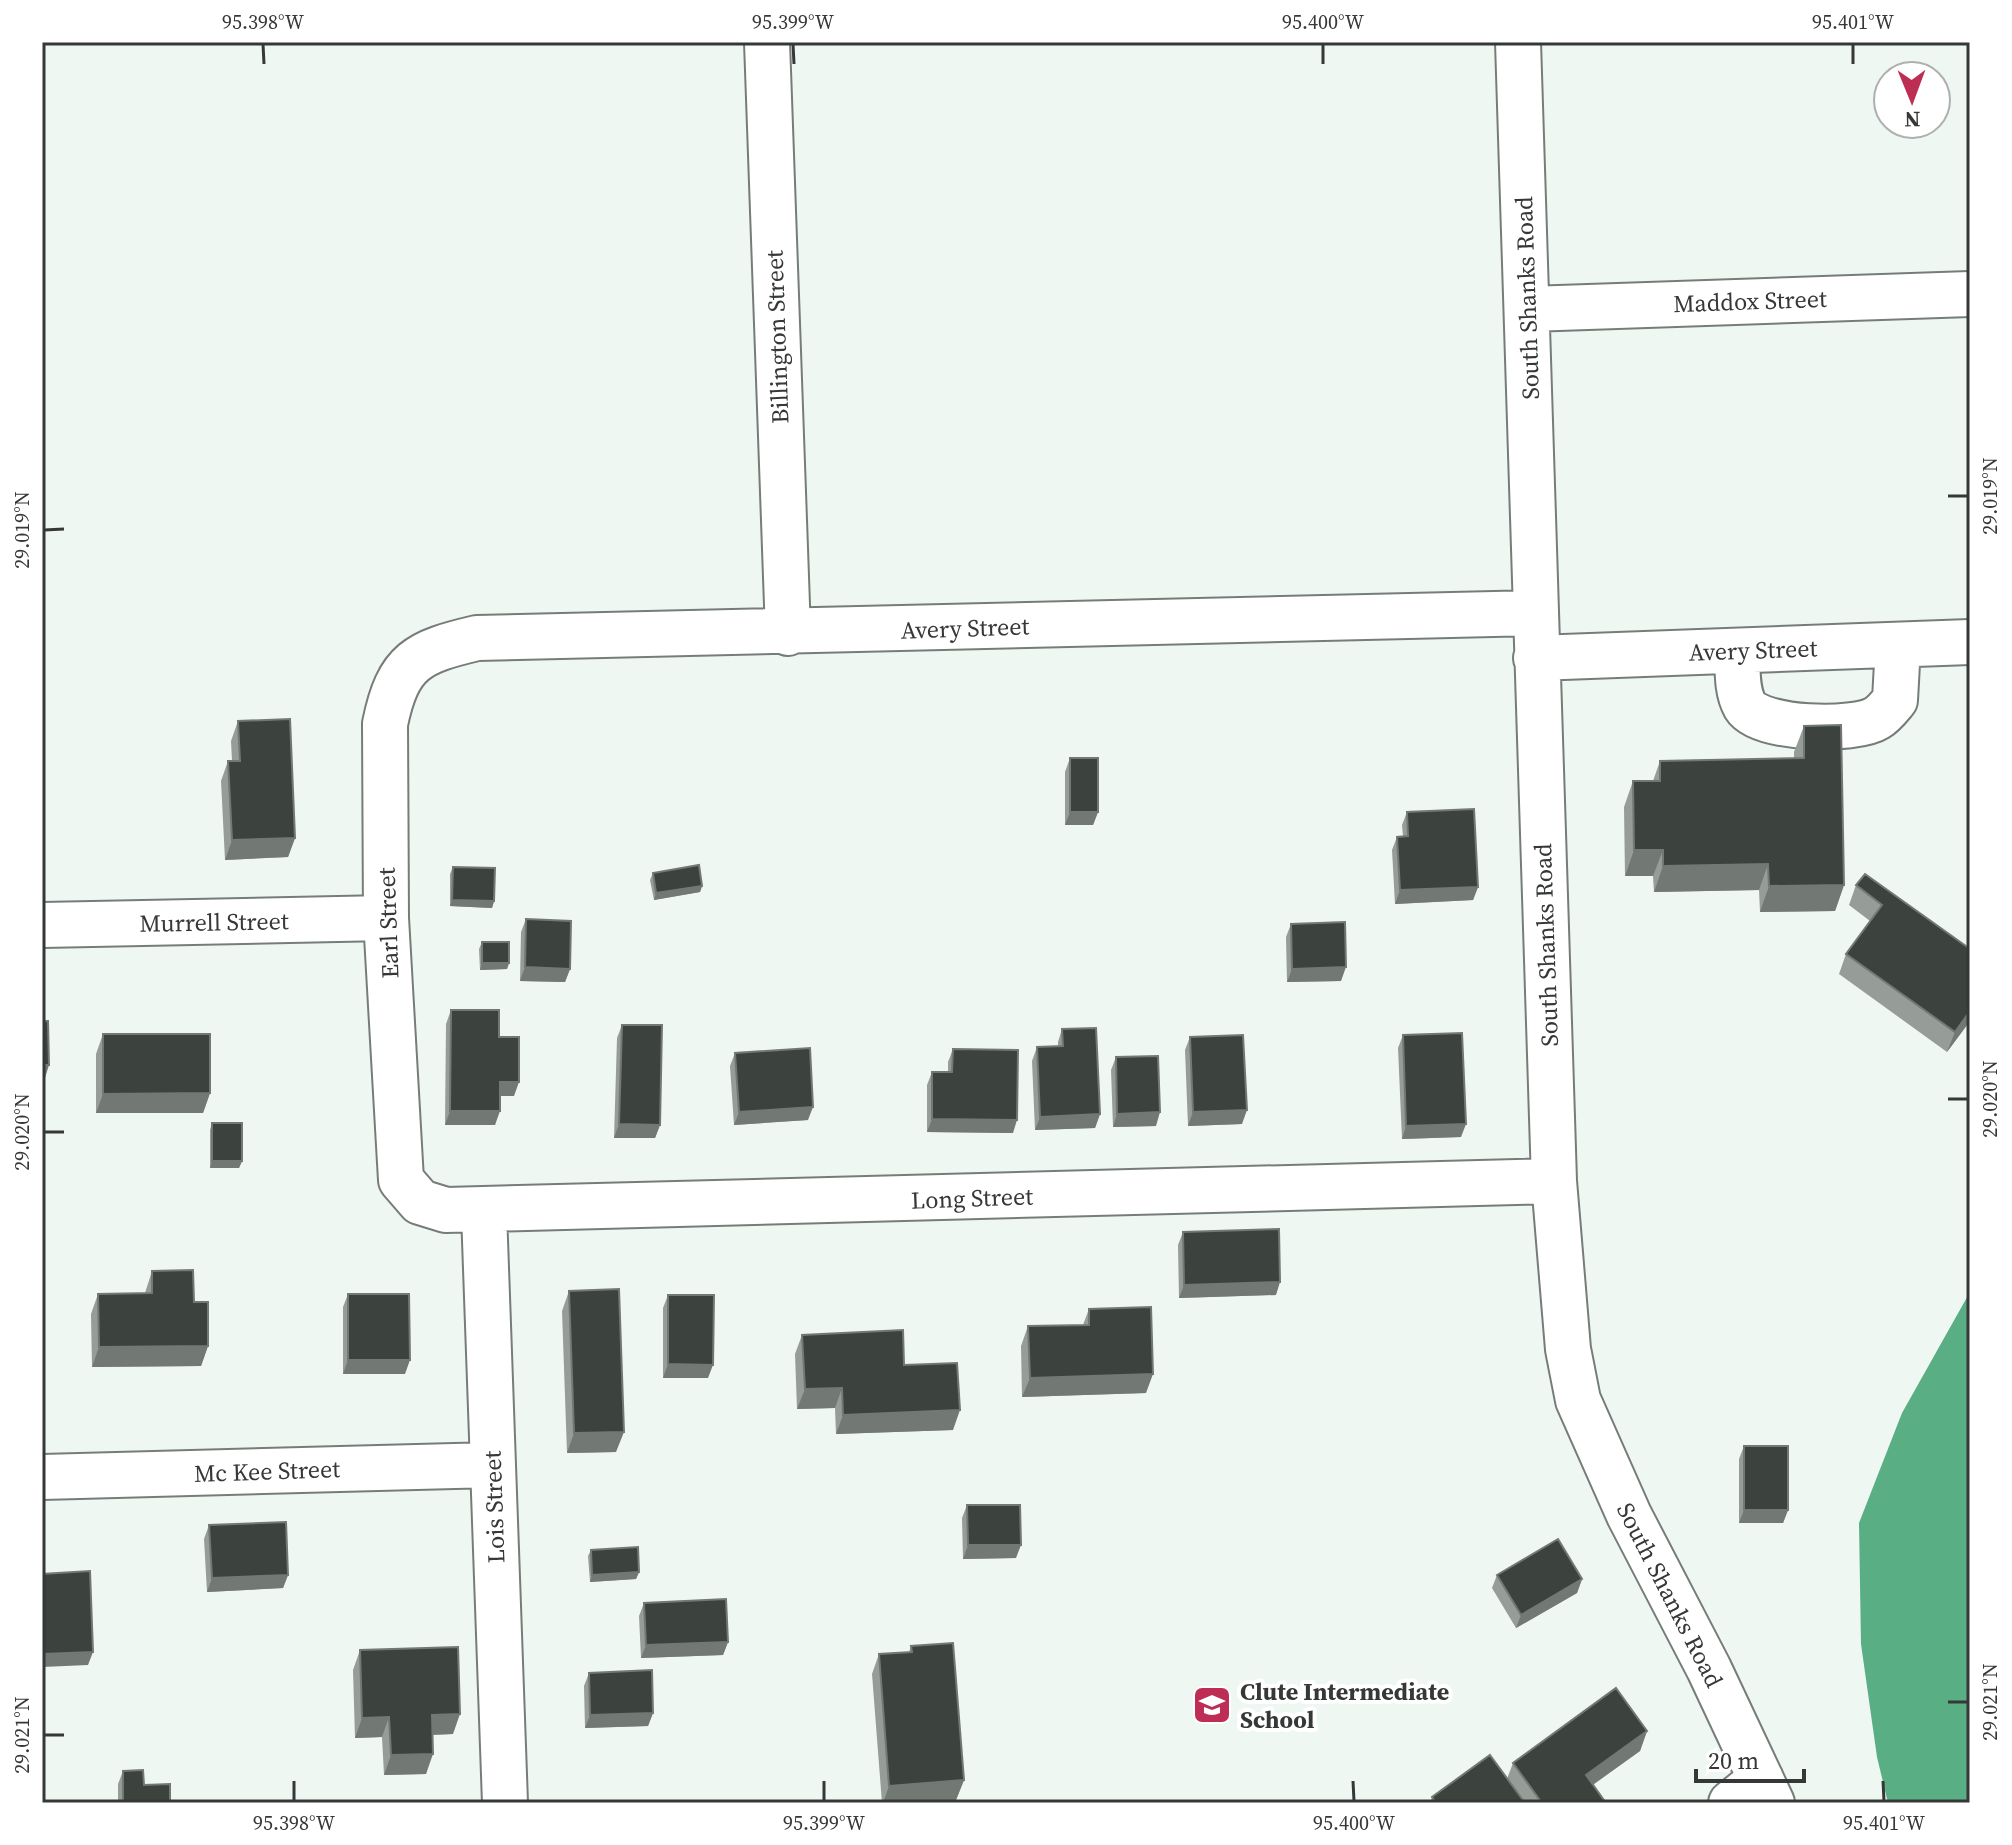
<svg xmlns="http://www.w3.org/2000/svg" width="2012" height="1845" viewBox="0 0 2012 1845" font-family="'Source Serif 4',serif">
<rect width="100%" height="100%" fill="#eff7f2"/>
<path fill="#59ae84" d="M1970,1292V1803H1888L1877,1757L1861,1644L1859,1523L1902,1413Z"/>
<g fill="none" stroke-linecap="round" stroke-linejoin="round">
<g stroke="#767d79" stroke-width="48">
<path id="minor" d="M767,42L788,633
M1518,42L1554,1181L1568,1349L1578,1400L1629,1515L1709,1669L1772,1803
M1529,309L1970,294
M1534,613L477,638C418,652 398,660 385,724L386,918L401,1180L420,1202L446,1210L1554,1181
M1737,651C1738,669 1736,690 1745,706C1760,730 1855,732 1877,718C1884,714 1890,706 1895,700L1898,645
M1536,658L1970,642
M42,925L386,918
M484,1212L505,1803
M42,1477L493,1465
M1731,1803L1761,1779"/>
</g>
<use href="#minor" stroke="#fff" stroke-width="44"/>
</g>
<path fill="#969c98" d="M238,721L295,838L288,857L225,860L221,781L228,761H232L231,741Z
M1804,726L1844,885L1835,911L1760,912L1759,890L1654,892L1653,876H1625L1624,807L1633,781H1653L1660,761L1794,758V752Z
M1070,758L1098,812L1093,825H1065V772Z
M1407,812L1478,887L1473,900L1395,904L1392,850L1397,837L1403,836L1402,825Z
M453,867L494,901L492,908L450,906V874Z
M653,873L702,886L700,892L654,900L650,880Z
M1856,885L1970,949V1021L1947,1052L1839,974L1846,954L1870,921L1849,905Z
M526,919L570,969L565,982L520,981L521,932Z
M1291,924L1341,981L1287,982L1286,937Z
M482,942L509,963L507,969L480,970L479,949Z
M451,1010L499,1037L514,1096H500L495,1125H445L446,1024Z
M622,1025L660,1125L655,1138H614L617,1038Z
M1062,1029L1100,1114L1095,1128L1035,1130L1032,1061L1037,1047H1058V1042Z
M103,1034L210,1093L203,1113H96V1054Z
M1403,1035L1461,1137L1402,1139L1398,1048Z
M1190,1037L1242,1124L1188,1126L1185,1050Z
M953,1049L1013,1133L927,1132V1085L932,1072H948V1062Z
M735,1053L808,1120L734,1125L730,1066Z
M1116,1057L1156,1126L1113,1127L1111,1070Z
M212,1123L242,1161L239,1168H210V1130Z
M1183,1232L1276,1295L1179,1298L1178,1245Z
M152,1271L194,1302L208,1346L201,1366L92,1367L91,1314L98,1294L145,1293Z
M569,1291L616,1452L567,1453L562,1311Z
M348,1294L405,1374H343V1307Z
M668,1295L708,1378H663V1308Z
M1089,1309L1146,1393L1022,1397L1021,1346L1028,1326L1083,1325Z
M802,1335L953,1430L836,1434L835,1408L797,1409L795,1354Z
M1744,1446L1788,1510L1783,1523H1739V1459Z
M967,1505L1016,1558L963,1559L962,1518Z
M209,1525L288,1575L283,1588L207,1592L204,1539Z
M591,1550L639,1572L636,1579L590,1582L588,1556Z
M1497,1575L1582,1579L1577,1593L1516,1628L1492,1588Z
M644,1603L728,1642L723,1655L641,1658L639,1616Z
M911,1646L964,1780L956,1800L917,1803H882L872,1674L879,1654L909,1652Z
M360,1650L453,1734L433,1735L426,1774L384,1775L382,1737L355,1738L353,1670Z
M589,1673L653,1713L648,1726L585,1728L584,1686Z
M1647,1731L1640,1751L1593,1785L1606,1803H1430L1432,1797L1507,1779L1513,1763Z
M123,1771L144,1785L170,1803H118V1784Z"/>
<path fill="#727874" d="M1070,812H1098L1093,825H1065Z
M295,838L288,857L225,860L232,840Z
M1634,850H1663L1653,876H1625Z
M1768,864L1759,890L1654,892L1663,866Z
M1844,885L1835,911L1760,912L1769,886Z
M702,886L700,892L654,900L656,893Z
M1478,887L1473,900L1395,904L1400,890Z
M452,900L494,901L492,908L450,906Z
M482,963H509L507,969L480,970Z
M525,967L570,969L565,982L520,981Z
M1346,967L1341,981L1287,982L1292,969Z
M1970,1011V1021L1947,1052L1955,1032Z
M42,1065H49L45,1078H42Z
M500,1082H519L514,1096H495Z
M210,1093L203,1113H96L103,1094Z
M813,1107L808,1120L734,1125L739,1112Z
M1247,1110L1242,1124L1188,1126L1193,1112Z
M450,1111H500L495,1125H445Z
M1160,1112L1156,1126L1113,1127L1117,1114Z
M1100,1114L1095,1128L1035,1130L1040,1117Z
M932,1119L1017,1120L1013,1133L927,1132Z
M619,1124L660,1125L655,1138H614Z
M1466,1124L1461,1137L1402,1139L1406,1126Z
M212,1161H242L239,1168H210Z
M1280,1282L1276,1295L1179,1298L1184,1285Z
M208,1346L201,1366L92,1367L99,1347Z
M348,1360H410L405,1374H343Z
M668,1364L713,1365L708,1378H663Z
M1153,1374L1146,1393L1022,1397L1030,1378Z
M842,1388L835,1408L797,1409L805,1389Z
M960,1410L953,1430L836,1434L843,1415Z
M624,1432L616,1452L567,1453L574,1433Z
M1744,1510H1788L1783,1523H1739Z
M968,1545H1021L1016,1558L963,1559Z
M639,1572L636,1579L590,1582L592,1575Z
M288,1575L283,1588L207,1592L212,1578Z
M1582,1579L1577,1593L1516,1628L1521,1615Z
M728,1642L723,1655L641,1658L646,1645Z
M93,1652L88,1665L42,1667L43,1654Z
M653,1713L648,1726L585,1728L590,1715Z
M460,1714L453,1734L425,1735L432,1715Z
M389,1717L382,1737L355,1738L362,1718Z
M1647,1731L1640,1751L1578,1795L1586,1775Z
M433,1754L426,1774L384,1775L391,1755Z
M964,1780L956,1800L917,1803H883L889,1786Z"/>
<path fill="#3c423e" stroke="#727874" stroke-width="2" d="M290,719L295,838L232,840L228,761H240L238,721Z
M1841,725L1844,885L1769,886L1768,864L1663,866V850H1634L1633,781H1660V761L1804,758V726Z
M1070,758H1098V812H1070Z
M1474,809L1478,887L1400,890L1397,837L1408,836L1407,812Z
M699,865L702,886L656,893L653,873Z
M453,867L495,868L494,901L452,900Z
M1865,874L1970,949V1011L1955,1032L1846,954L1882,905L1856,885Z
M526,919L571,921L570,969L525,967Z
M1345,922L1346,967L1292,969L1291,924Z
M482,942H509V963H482Z
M451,1010H499V1037H519V1082H500V1111H450Z
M42,1021H48L49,1065H42Z
M622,1025H662L660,1125L619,1124Z
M1096,1028L1100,1114L1040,1117L1037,1047L1063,1046L1062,1029Z
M1462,1033L1466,1124L1406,1126L1403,1035Z
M103,1034H210V1093L103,1094Z
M1243,1035L1247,1110L1193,1112L1190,1037Z
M810,1048L813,1107L739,1112L735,1053Z
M953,1049L1018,1050L1017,1120L932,1119V1072H952Z
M1158,1056L1160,1112L1117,1114L1116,1057Z
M212,1123H242V1161H212Z
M1279,1229L1280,1282L1184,1285L1183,1232Z
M193,1270L194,1302H208V1346L99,1347L98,1294L152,1293V1271Z
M619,1289L624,1432L574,1433L569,1291Z
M348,1294H409L410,1360H348Z
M668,1295H714L713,1365L668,1364Z
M1151,1307L1153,1374L1030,1378L1028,1326L1089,1325V1309Z
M903,1330L904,1365L957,1363L960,1410L843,1415L842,1388L805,1389L802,1335Z
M1744,1446H1788V1510H1744Z
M967,1505H1020L1021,1545H968Z
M286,1522L288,1575L212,1578L209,1525Z
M1558,1539L1582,1579L1521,1615L1497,1575Z
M638,1547L639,1572L592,1575L591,1550Z
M90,1571L93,1652L43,1654L42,1574Z
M726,1599L728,1642L646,1645L644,1603Z
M953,1643L964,1780L889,1786L879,1654L912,1652L911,1646Z
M458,1647L460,1714L432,1715L433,1754L391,1755L389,1717L362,1718L360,1650Z
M652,1670L653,1713L590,1715L589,1673Z
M1616,1688L1647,1731L1586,1775L1606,1803H1542L1513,1763Z
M1490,1755L1525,1803H1436L1432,1797Z
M143,1770L144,1785L170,1784V1803H123V1771Z"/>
<path fill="none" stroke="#353837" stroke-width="3" d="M263,44L264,64M793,44L794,64M1323,44V64M1853,44V64M1948,496H1968M44,530L64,529M1948,1099H1968M44,1132H64M1948,1702H1968M44,1735H64M294,1781V1801M824,1781V1801M1353,1781L1354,1801M1883,1781L1884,1801"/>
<defs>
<g id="school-square" transform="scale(2)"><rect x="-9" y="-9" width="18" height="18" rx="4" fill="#bd2d54" stroke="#fff"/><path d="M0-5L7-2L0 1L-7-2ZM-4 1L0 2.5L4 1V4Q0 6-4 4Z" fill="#fff"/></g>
</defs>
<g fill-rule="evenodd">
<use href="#school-square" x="1212" y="1705"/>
</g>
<g text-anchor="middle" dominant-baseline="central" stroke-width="8" stroke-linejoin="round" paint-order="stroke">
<g font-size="24" fill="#353837" stroke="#fff">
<text transform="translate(1527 298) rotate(-92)">South Shanks Road</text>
<text transform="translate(1750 301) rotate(-2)">Maddox Street</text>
<text transform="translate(777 337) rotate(-92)">Billington Street</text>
<text transform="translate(965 628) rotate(-2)">Avery Street</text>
<text transform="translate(1753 650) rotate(-2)">Avery Street</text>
<text transform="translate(214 922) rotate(-1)">Murrell Street</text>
<text transform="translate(388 923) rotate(-92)">Earl Street</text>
<text transform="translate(1546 945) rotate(-92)">South Shanks Road</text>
<text transform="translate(972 1198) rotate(-2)">Long Street</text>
<text transform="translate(267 1471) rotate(-2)">Mc Kee Street</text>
<text transform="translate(494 1507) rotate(-92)">Lois Street</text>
<text transform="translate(1670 1595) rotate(63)">South Shanks Road</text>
</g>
<g font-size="24" font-weight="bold" fill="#353837" stroke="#fff" text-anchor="start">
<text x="1240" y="1691">Clute Intermediate<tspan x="1240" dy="28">School</tspan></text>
</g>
</g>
<rect width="2012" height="1845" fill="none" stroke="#ffffff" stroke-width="88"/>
<g transform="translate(1912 100) rotate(179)"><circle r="38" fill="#ffffff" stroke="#aeafaf" stroke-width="2"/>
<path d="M0-6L14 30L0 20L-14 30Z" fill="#bd2d54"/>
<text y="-12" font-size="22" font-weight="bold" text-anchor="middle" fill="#353837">N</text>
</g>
<path d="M1696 1769v12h108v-12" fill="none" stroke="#353837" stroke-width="4"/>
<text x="1708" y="1769" font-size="24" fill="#353837" stroke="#ffffff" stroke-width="6" paint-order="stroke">20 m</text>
<rect x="44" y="44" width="1924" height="1757" fill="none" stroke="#353837" stroke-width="3"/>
<g font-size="20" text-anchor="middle" fill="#353837">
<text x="263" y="29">95.398°W</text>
<text x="793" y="29">95.399°W</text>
<text x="1323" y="29">95.400°W</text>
<text x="1853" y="29">95.401°W</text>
<text transform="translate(1990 496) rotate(-90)" y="7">29.019°N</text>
<text transform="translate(22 530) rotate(-90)" y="7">29.019°N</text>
<text transform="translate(1990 1099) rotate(-90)" y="7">29.020°N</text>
<text transform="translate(22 1132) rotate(-90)" y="7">29.020°N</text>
<text transform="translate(1990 1702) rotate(-90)" y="7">29.021°N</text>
<text transform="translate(22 1735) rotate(-90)" y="7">29.021°N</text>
<text x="294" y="1830">95.398°W</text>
<text x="824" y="1830">95.399°W</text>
<text x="1354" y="1830">95.400°W</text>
<text x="1884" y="1830">95.401°W</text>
</g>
</svg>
